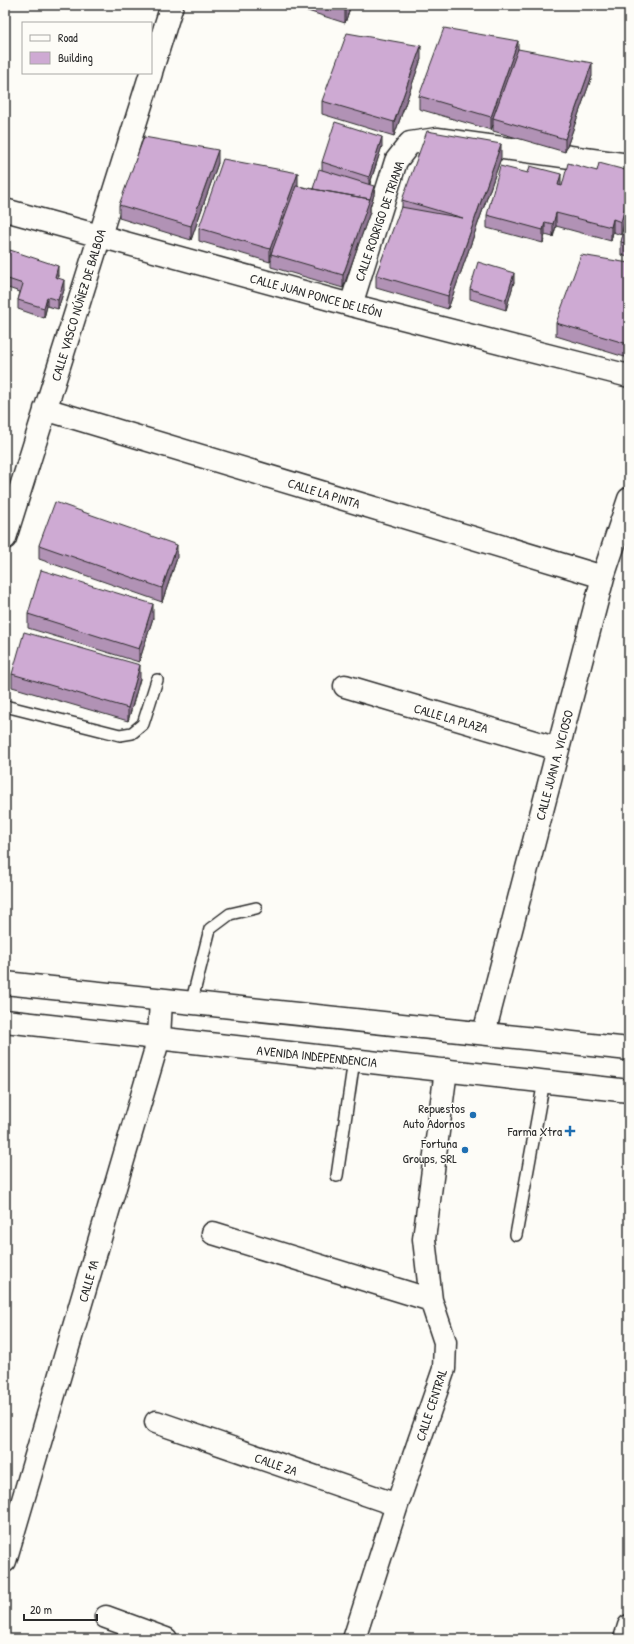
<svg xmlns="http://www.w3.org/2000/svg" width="634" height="1644" viewBox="0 0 634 1644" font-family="'Patrick Hand',sans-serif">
<rect width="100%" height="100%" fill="#fdfcf7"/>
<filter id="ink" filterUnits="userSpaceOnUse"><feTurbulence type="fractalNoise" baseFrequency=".025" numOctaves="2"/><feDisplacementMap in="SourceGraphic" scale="8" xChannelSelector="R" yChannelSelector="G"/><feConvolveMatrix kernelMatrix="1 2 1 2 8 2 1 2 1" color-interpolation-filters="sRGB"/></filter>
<g filter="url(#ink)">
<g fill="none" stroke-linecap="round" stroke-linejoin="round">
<g stroke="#2b2b2b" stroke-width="14">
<path id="service" d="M5,706L120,735L132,733L143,724L157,680
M191,1004L210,929L230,914L256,908
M337,1176L354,1060
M516,1235L544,1081"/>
</g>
<g stroke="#2b2b2b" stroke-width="25">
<path id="minor" d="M151,72L172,5
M5,210L351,305L629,376
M351,305L396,161L410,143L437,139L629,165
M45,409L603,577
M5,538L151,73
M345,686L558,749
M484,1033L603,577L629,499
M213,1233L431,1300
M156,1422L397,1505
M5,1561L159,1038L161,1000
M106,1617L166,1639
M354,1639L397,1505L444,1369L445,1342L431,1300L424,1239L446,1070
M625,1639L629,1626"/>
</g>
<g stroke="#2b2b2b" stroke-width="25">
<path id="secondary" d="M5,983L629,1049
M5,1021L629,1091"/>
</g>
<use href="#service" stroke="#fdfcf7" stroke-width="11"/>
<use href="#minor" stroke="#fdfcf7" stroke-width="22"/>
<use href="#secondary" stroke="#fdfcf7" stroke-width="22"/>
</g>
<path fill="#b192b5" stroke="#2b2b2b" d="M289,5H351L345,23Z
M518,49L592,76L565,152L493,131V125L491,130L419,109V96Z
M421,59L394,136L322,114V101Z
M382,146L370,184L374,195L370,207V212L343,288L271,267V260L270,262L199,241V228L298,186L313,189L322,170V162Z
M501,158L448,309L376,288V275L402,207V200Z
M218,163L191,240L119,218V205Z
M597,171H629V207L621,235L613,232L611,241L556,226L553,237L545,235L543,243L487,228V215L562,186Z
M629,213V257L621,255V242Z
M629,263V354L628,358L556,336V323Z
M5,265L58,275V278L64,290L58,309L47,306L44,318L18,309V300L20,292L5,287Z
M514,282L506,310L470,299V289Z
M39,545L177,558L162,602L39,559Z
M28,614L153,618L139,662L28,628Z
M12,674L140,679L128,721L12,687Z"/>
<path fill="#907794" stroke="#2b2b2b" d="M347,5H351L345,23V10Z
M518,41V54L493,118V125L491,130V117Z
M421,46V59L394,136V122Z
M592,63V76L565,152V139Z
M382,137V146L369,186V177Z
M501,144V158L448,309V296Z
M218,150V163L191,240V226Z
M298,173V186L271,254V260L270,262V249Z
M629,173V186L627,183Z
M561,174V187L558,185Z
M374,186V195L370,207V212L343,288V275Z
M629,193V207L621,235V222Z
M556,213V226L553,237V224Z
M613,219V232L611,241V227Z
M545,222V235L543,243V230Z
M58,266V275L55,286V277Z
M514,273V282L506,310V300Z
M64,280V290L58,309V300Z
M47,297V306L44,318V308Z
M629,341V354L628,358V344Z
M177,545V558L162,602V588Z
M153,604V618L139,662V649Z
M140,665V679L128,721V708Z"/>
<path fill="#ceaad3" stroke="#2b2b2b" d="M331,5H347L345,10Z
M444,28L518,41L491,117L419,96Z
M347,33L421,46L394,122L322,101Z
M518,49L592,63L565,139L493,118Z
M335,122L382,137L369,177L322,162Z
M427,131L501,144L448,296L376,275L401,207L463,218L402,200Z
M144,137L218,150L191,226L119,205Z
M223,159L298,173L270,249L199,228Z
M568,163L597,171L599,163L629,171L627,183H629V193L621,222L613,219L611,227L556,213L553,224L545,222L543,230L487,215L500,166L528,173L530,166L561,174L558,185L562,186Z
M319,169L374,186L370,199L313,189Z
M296,186L370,199L343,275L271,254Z
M629,213V244L621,242Z
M10,250L58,266L55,277L64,280L58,300L47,297L44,308L18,300L23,284L5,278V265Z
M581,255L629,263V341L628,344L556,323Z
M478,262L514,273L506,300L470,289Z
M55,502L177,545L162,588L39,545Z
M41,570L153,604L139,649L28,614Z
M24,632L140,665L128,708L12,674Z"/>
</g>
<g fill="#1f6fb2" stroke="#fdfcf7" stroke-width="1.5">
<circle cx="473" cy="1115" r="4"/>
<path d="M568 1125h4v4h4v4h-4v4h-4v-4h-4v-4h4z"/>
<circle cx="465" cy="1150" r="4"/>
</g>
<g text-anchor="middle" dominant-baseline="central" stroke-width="3" stroke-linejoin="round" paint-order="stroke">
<g font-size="13" fill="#2b2b2b" stroke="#fdfcf7">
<text transform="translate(379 221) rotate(-71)">CALLE RODRIGO DE TRIANA</text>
<text transform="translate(316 295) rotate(15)">CALLE JUAN PONCE DE LEÓN</text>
<text transform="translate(78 305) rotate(-73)">CALLE VASCO NÚÑEZ DE BALBOA</text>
<text transform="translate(324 493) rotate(17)">CALLE LA PINTA</text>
<text transform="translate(451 718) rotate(16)">CALLE LA PLAZA</text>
<text transform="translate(554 765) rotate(-75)">CALLE JUAN A. VICIOSO</text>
<text transform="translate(317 1056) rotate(6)">AVENIDA INDEPENDENCIA</text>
<text transform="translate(88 1281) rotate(-74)">CALLE 1A</text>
<text transform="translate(431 1405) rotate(-72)">CALLE CENTRAL</text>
<text transform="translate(276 1464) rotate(19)">CALLE 2A</text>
</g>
<g font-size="13" fill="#2b2b2b" stroke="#fdfcf7" text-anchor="end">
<text x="465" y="1108">Repuestos<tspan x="465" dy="15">Auto Adornos</tspan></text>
<text x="562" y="1131">Farma Xtra</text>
<text x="457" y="1143">Fortuna<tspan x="457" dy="15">Groups, SRL</tspan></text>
</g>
</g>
<rect width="634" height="1644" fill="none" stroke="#fdfcf7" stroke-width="20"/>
<rect x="10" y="10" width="614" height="1624" fill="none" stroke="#2b2b2b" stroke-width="1.5" filter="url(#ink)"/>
<rect x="22" y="22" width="130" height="52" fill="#fdfcf7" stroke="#a9a8a5"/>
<rect x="30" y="35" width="20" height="6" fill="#fdfcf7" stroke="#a9a8a5"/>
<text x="58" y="42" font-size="12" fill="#2b2b2b">Road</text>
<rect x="30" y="52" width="20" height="12" fill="#ceaad3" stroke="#a9a8a5"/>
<text x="58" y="62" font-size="12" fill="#2b2b2b">Building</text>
<path d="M24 1614v6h73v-6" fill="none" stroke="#2b2b2b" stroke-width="2"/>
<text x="30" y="1614" font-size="12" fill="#2b2b2b" stroke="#fdfcf7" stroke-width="3" paint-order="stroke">20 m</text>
</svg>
